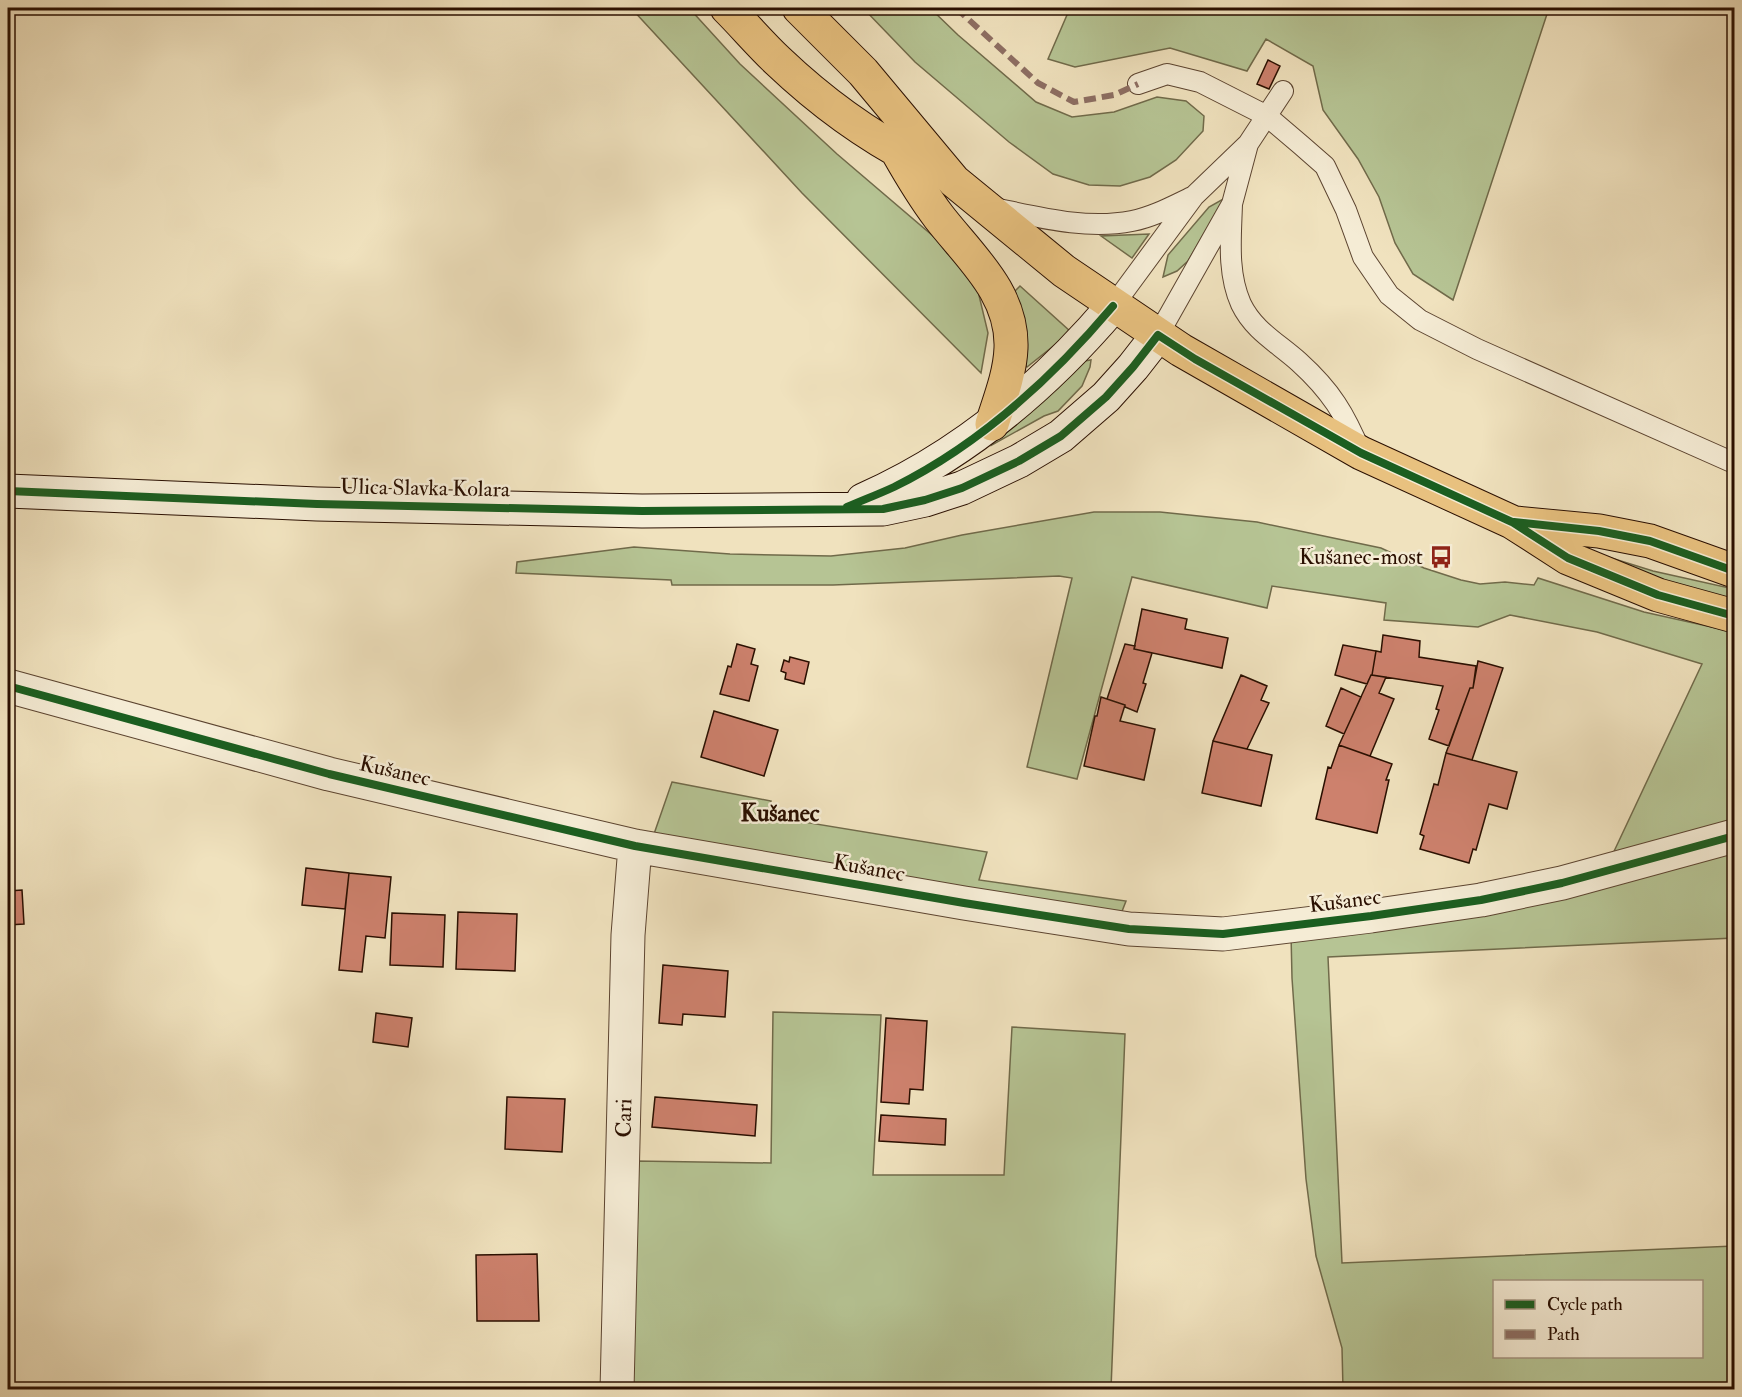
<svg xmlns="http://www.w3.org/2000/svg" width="1742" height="1397" viewBox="0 0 1742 1397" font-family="'IM FELL Double Pica',serif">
<rect width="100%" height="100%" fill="#f0e2be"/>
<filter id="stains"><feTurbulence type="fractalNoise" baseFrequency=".00333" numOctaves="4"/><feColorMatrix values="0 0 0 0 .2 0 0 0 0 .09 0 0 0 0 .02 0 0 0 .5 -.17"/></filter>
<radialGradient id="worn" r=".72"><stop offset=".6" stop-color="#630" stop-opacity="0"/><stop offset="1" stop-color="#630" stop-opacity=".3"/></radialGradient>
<path fill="#b6c494" stroke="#706a4a" stroke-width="1.5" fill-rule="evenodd" d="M631,8H689L740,64L837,154L960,259L977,287L988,333L981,373L802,193Z
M863,8H930L958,35L1036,102L1072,117L1114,112L1157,97L1186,101L1204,116L1203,131L1176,160L1150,177L1120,186L1089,185L1053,174L1009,142L915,62Z
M1070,8H1549L1453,300L1413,274L1395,243L1379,197L1358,159L1323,110L1313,66L1266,39L1247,71L1170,48L1075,67L1048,59Z
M1225,198L1188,261L1177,271L1163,277L1168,255L1209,207Z
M1149,234L1132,258L1101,236Z
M1020,286L1071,332L1027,367L1021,361L1011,295Z
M1091,360L1090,367L1082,386L1058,411L1044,416L992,445L998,433L1084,361Z
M1094,512H1160L1257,522L1381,548L1424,568L1461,580L1480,584L1505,582L1534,585L1538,578L1644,612L1734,632V826L1609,862L1702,664L1597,632L1510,615L1478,627L1384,620L1386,603L1272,586L1267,608L1132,577L1077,779L1027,767L1072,578L1059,576L833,585H672L671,580L516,573L517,562L634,547L730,554L831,556L905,548L962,535Z
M1592,552L1653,571L1734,589V602L1676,585Z
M672,782L771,801L767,816L987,852L979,880L1126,901L1121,914L654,834Z
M1734,850V938L1328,957L1342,1263L1734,1246V1389H1343L1342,1348L1316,1256L1306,1179L1292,978L1291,934ZM1494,1282H1702V1356H1494Z
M773,1012L881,1015L873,1175H1004L1012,1027L1125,1034L1111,1389L629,1390L636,1161L771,1163Z"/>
<path fill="#cd816d" stroke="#2a0f00" stroke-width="1.5" d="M1268,60L1280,66L1269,89L1257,84Z
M1142,609L1187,619L1185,629L1228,638L1222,668L1134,649Z
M1383,635L1420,641L1419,657L1476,666L1473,688H1470L1449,746L1429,739L1439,710L1436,709L1443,686L1372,675L1376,651L1381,652Z
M737,644L755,649L751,664L758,666L749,701L720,694L728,666L731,667Z
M1125,644L1135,646L1134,649L1152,653L1143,683L1146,684L1137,712L1125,707V705L1107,699Z
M1343,645L1376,651L1372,675H1371L1367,684L1335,675Z
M790,657L809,662L804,684L785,679L786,673L781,671L784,660L789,662Z
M1478,661L1503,668L1472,760L1446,753L1470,688H1473Z
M1241,675L1267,686L1261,700L1269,703L1247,749L1213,741Z
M1371,675L1386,677L1379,693L1394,699L1370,756L1339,745Z
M1341,688L1361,697L1344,734L1326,726Z
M1101,697L1125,705L1120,721L1155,729L1144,780L1084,766L1095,716H1097Z
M714,711L778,730L764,776L701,757Z
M1213,741L1272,755L1261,806L1202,793Z
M1339,745L1392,764L1386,780H1389L1377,833L1316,819L1328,767L1331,768Z
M1446,753L1517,772L1507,809L1489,804L1476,850L1473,849L1469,863L1420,849L1424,836L1420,834L1434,784L1438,785Z
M306,868L349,873L345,909L302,905Z
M349,873L391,877L385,938L366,936L362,972L339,970Z
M22,890L24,924L8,925V891Z
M458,912L517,914L515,971L456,969Z
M392,913L445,915L443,967L390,965Z
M663,965L728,971L725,1017L683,1014L682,1025L659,1023Z
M376,1013L412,1018L408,1047L373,1042Z
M886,1018L927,1021L923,1090L910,1089L909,1104L881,1102Z
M507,1097L565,1099L562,1152L505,1149Z
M655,1097L757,1105L755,1136L652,1127Z
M881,1115L946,1119L945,1145L879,1141Z
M537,1254L539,1321H477L476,1255Z
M472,1386H518V1390H472Z"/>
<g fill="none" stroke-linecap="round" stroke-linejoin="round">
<g stroke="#5c4430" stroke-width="22">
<path id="service" d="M1138,84L1167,74L1200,82L1267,116L1301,145L1325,166L1346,210L1363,257L1389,295L1420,320L1477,349L1734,463
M1232,204C1231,237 1227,273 1241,304C1254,331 1278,343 1299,362C1331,391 1345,414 1361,453
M994,208C1038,217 1086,230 1132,221C1153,217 1173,206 1192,197
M1113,306L1194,196L1248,144L1283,91
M1158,335L1232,204L1248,144"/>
</g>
<g stroke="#5c4430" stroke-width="35">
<path id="minor" d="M8,686L329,774L635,846L964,903L1129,929L1223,934L1371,916L1481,900L1562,883L1734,836
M617,1390L628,935L635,846"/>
</g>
<g stroke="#2a0f00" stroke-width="35">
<path id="secondary" d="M8,491L317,504L642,511L883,509L925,500L962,488L1019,461L1061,436L1106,397L1133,367L1158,335
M863,500C961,457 1044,387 1113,306"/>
</g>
<g stroke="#2a0f00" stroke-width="35">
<path id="primary" d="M727,8C744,25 760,44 778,61C819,100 865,134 915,160
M799,8L863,72L954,181L1064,271L1181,350L1361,453L1512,522L1568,558L1658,595L1734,616
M897,151C910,174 923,196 939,217C970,257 1013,293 1011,348C1010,374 1000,399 992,424
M1516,523L1599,531L1650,541L1734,571"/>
</g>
<use href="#service" stroke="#f5ecd5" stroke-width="20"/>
<use href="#minor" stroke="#f5ecd5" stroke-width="33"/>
<use href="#secondary" stroke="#f5ecd5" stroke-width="33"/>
<use href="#primary" stroke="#e8c17f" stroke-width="33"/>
<path stroke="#8d6e63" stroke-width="6" stroke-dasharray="12 6" stroke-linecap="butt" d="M956,8L1038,83L1074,102L1114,95L1138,84"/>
<g stroke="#f5ecd5" stroke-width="11">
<path id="cycleway" d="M8,491L317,504L642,511L883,509L925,500L962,488L1019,461L1061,436L1106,397L1133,367L1158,335L1195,359L1361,453L1512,522L1568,558L1658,595L1734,616
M847,507C863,500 879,494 894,487C979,445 1053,377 1113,306
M1514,522L1599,531L1650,541L1734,571
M8,686L329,774L635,846L964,903L1129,929L1223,934L1371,916L1481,900L1562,883L1734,836"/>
</g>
<use href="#cycleway" stroke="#1b5e20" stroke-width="8"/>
</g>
<defs>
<g id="bus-bare" transform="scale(1.8)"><path d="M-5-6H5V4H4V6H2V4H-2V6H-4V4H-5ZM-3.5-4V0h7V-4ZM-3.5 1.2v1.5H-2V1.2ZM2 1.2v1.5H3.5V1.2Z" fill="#8f2418" stroke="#f5ecd5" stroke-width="2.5" paint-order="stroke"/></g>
</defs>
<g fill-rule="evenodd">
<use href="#bus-bare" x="1441" y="557"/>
</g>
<g text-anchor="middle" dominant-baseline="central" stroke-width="5" stroke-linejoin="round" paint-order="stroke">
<g font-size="22" fill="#2a0f00" stroke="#f5ecd5">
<text transform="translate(425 488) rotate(1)">Ulica Slavka Kolara</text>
<text transform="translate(395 771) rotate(13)">Kušanec</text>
<text transform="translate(869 868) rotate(10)">Kušanec</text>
<text transform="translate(1345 901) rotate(-7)">Kušanec</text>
<text transform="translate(624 1118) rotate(-89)">Cari</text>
</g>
<g font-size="22" fill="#2a0f00" stroke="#f5ecd5" text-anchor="end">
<text x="1423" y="557">Kušanec-most</text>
</g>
<g font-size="24" font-weight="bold" fill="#2a0f00" stroke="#f5ecd5">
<text x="780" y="813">Kušanec</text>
</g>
</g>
<rect width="1742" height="1397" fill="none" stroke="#f0e2be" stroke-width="30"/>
<rect x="9" y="9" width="1724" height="1379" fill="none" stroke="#2a0f00" stroke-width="3"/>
<rect x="15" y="15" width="1712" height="1367" fill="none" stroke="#2a0f00" stroke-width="1.5"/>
<rect x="1493" y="1280" width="210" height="78" fill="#f5ecd5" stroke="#a49480" stroke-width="1.5"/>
<rect x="1505" y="1300" width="30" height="9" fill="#1b5e20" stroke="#a49480" stroke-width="1.5"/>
<text x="1547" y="1310" font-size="18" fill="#2a0f00">Cycle path</text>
<rect x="1505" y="1330" width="30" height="9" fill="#8d6e63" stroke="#a49480" stroke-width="1.5"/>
<text x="1547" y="1340" font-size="18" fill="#2a0f00">Path</text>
<rect width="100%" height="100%" filter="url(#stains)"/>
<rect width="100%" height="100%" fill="url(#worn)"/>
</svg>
